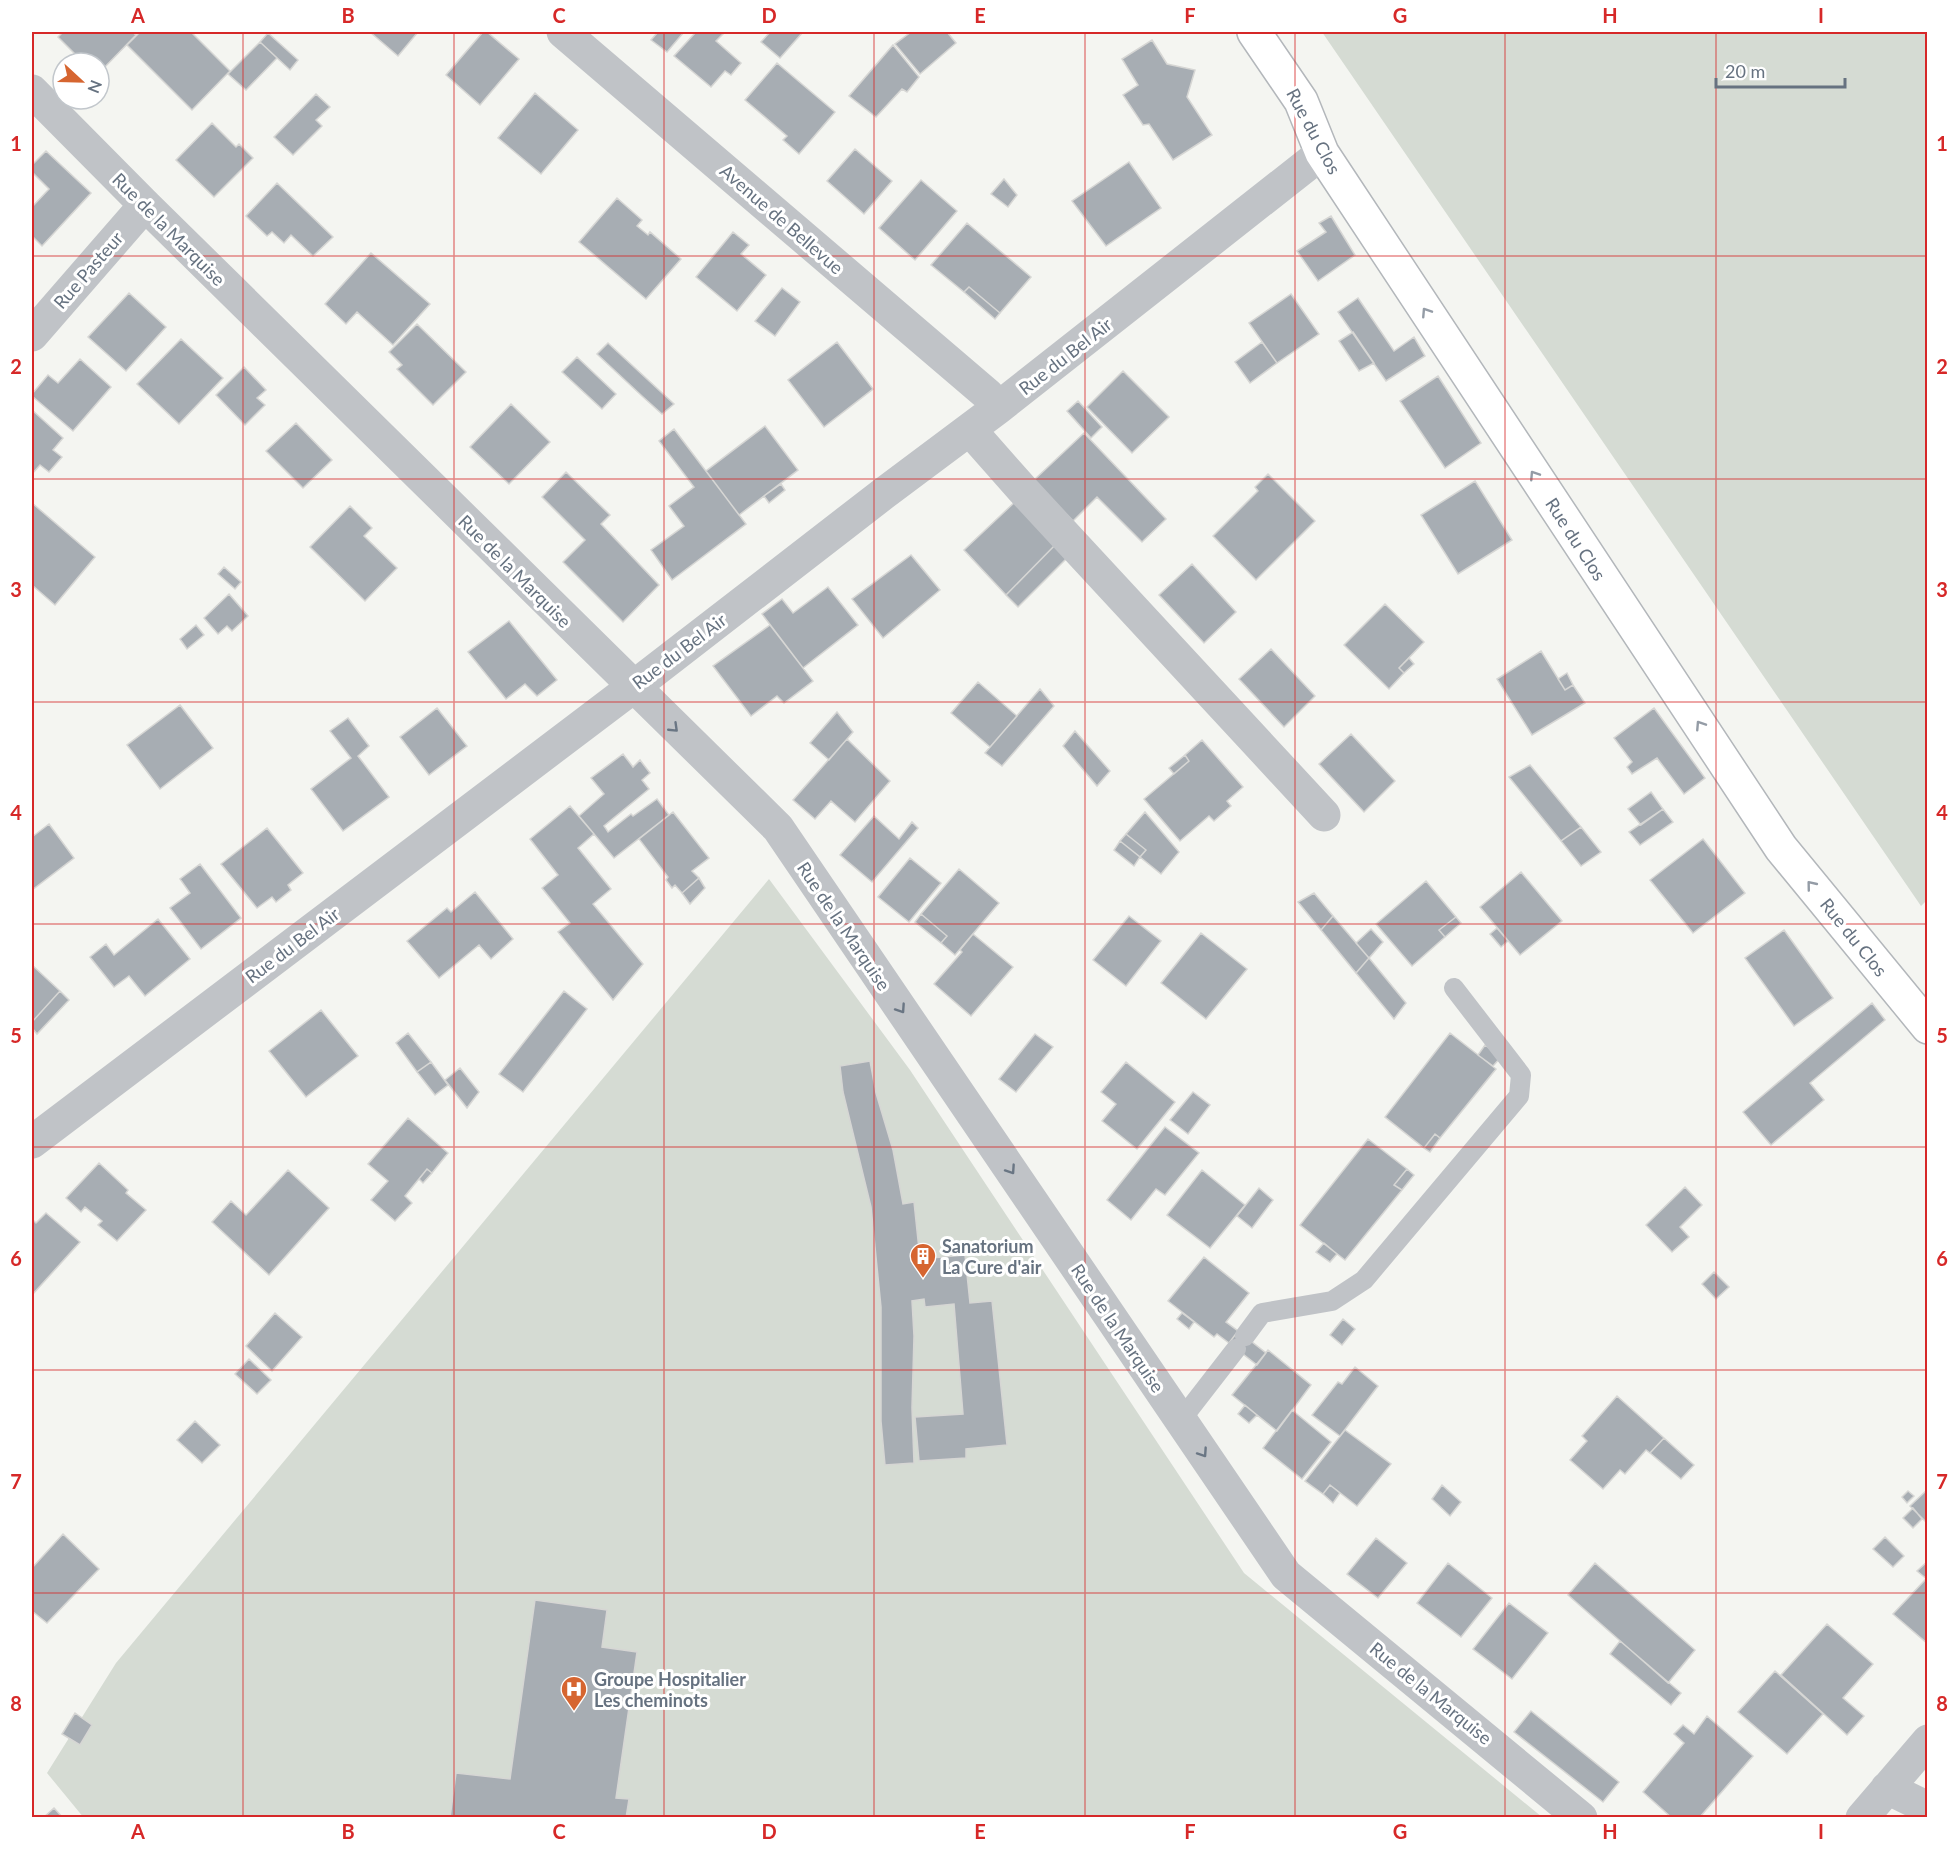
<svg xmlns="http://www.w3.org/2000/svg" width="1959" height="1849" viewBox="0 0 1959 1849" font-family="Lato,sans-serif">
<rect width="100%" height="100%" fill="#f4f5f1"/>
<path fill="#d5dbd3" d="M1322,32H1927L1928,899L1921,906Z
M769,879L910,1070L1244,1573L1542,1817L84,1818L47,1773L116,1663Z"/>
<path fill="#a7adb3" stroke="#d6d6d4" stroke-width="1.5" d="M63,32H132L136,35L99,73V63H84L58,37Z
M140,32H191L230,71L192,110L127,45Z
M370,32H418L398,56Z
M483,32H487L519,59L480,105L446,75Z
M658,32H684L667,52L651,40Z
M696,32H725L716,41L741,63L731,75L725,71L711,87L674,56Z
M770,32H803L780,58L761,42Z
M911,32H947L956,43L920,74L895,44Z
M268,33L298,60L290,70L260,42Z
M1152,40L1167,64L1195,70L1187,97L1212,135L1173,160L1149,124L1143,125L1123,95L1138,85L1122,59Z
M260,42L277,58L246,90L228,74Z
M893,45L919,77L907,92L902,89L876,117L849,96Z
M777,63L835,112L799,154L783,140L787,136L745,100Z
M535,93L578,130L541,174L498,138Z
M316,94L330,107L316,120L322,126L293,155L274,137Z
M212,123L236,147L239,144L253,158L214,197L176,160Z
M855,149L892,181L864,214L827,181Z
M46,151L91,193L42,246L32,236V207L49,189L32,172V165Z
M1129,162L1161,208L1106,246L1072,201Z
M1004,179L1017,195L1008,207L991,194Z
M921,180L957,211L915,260L879,228Z
M277,183L333,237L313,256L291,235L284,243L272,232L267,236L246,216Z
M617,198L642,220L637,226L648,235L650,232L681,259L646,299L579,242Z
M1331,216L1355,255L1318,281L1297,251L1326,232L1319,223Z
M967,223L1031,277L1000,313L969,287L964,292L931,265Z
M733,232L749,245L741,254L766,275L737,311L696,277Z
M371,253L430,304L393,345L357,312L346,324L325,304Z
M969,287L1000,313L995,319L964,292Z
M782,288L800,302L775,336L755,321Z
M129,293L166,327L126,371L88,337Z
M1291,294L1319,334L1277,363L1249,323Z
M1358,298L1394,351L1414,337L1425,356L1386,381L1338,312Z
M417,324L466,372L433,405L397,369L402,365L389,352Z
M1353,332L1374,363L1359,371L1339,341Z
M181,339L223,378L179,424L137,384Z
M837,342L873,389L824,427L788,380Z
M1262,342L1277,363L1250,383L1235,362Z
M608,343L674,404L662,414L642,396L597,354Z
M577,357L616,394L602,409L562,372Z
M80,359L111,387L73,431L32,396V394L48,375L58,383Z
M244,367L266,390L257,398L265,405L245,425L216,395Z
M1123,371L1169,417L1132,453L1087,407Z
M1438,376L1481,443L1445,468L1400,401Z
M1078,401L1102,427L1091,438L1067,411Z
M511,404L550,442L509,484L470,447Z
M32,410L63,438L53,450L62,457L49,472L40,465L32,474Z
M296,423L332,460L303,488L266,451Z
M765,426L798,470L739,515L706,471Z
M674,429L746,524L672,580L651,550L684,526L669,506L694,487L659,441Z
M1084,433L1166,519L1142,542L1097,497L1073,521L1033,481Z
M566,472L610,515L601,524L659,585L623,622L563,562L585,540L542,497Z
M1268,474L1315,521L1256,580L1213,536L1258,491L1255,487Z
M1475,481L1512,540L1458,574L1421,515Z
M781,484L785,490L769,503L764,496Z
M1017,500L1057,543L1006,595L964,550Z
M32,503L95,557L55,605L32,585Z
M350,506L372,528L364,536L397,568L365,601L310,547Z
M1057,543L1069,556L1018,607L1006,595Z
M911,555L940,590L883,638L852,599Z
M1192,564L1236,612L1204,643L1159,595Z
M224,567L241,582L235,589L218,574Z
M828,587L858,625L803,668L762,614L782,599L793,613Z
M229,594L248,616L232,631L227,626L218,634L204,618Z
M1385,604L1424,642L1399,668L1404,673L1389,689L1344,645Z
M509,621L557,680L537,696L525,684L506,699L468,652Z
M196,625L204,635L187,649L180,639Z
M770,625L813,681L784,703L777,696L751,716L713,666Z
M1271,649L1315,696L1284,727L1239,679Z
M1541,651L1565,690L1573,685L1585,703L1532,735L1497,679Z
M1409,658L1414,664L1404,673L1399,668Z
M1567,673L1573,685L1565,690L1558,679Z
M978,682L1017,716L990,747L951,713Z
M1040,689L1054,706L1002,766L985,753Z
M180,705L213,748L160,789L127,745Z
M437,708L467,746L429,775L400,737Z
M1654,708L1705,778L1684,794L1657,758L1632,774L1627,767L1632,762L1614,738Z
M837,712L853,732L829,760L810,743Z
M348,718L369,746L358,756L389,797L343,831L311,789L351,758L330,731Z
M1075,731L1110,771L1097,786L1063,746Z
M1351,734L1395,781L1364,812L1319,764Z
M847,739L890,781L855,822L831,801L815,819L793,800Z
M1202,740L1243,787L1227,801L1231,806L1214,821L1209,816L1180,841L1144,799L1189,761L1185,755Z
M623,754L633,767L640,760L650,773L642,780L649,789L604,826L608,832L631,814L633,816L657,799L669,815L614,858L579,816L604,794L591,778Z
M1185,755L1189,761L1174,774L1169,768Z
M1530,765L1581,827L1561,841L1509,777Z
M1651,792L1663,809L1641,825L1628,809Z
M570,806L594,834L578,848L611,889L593,904L643,964L613,1000L558,932L570,923L542,888L558,875L530,839Z
M1663,809L1673,822L1640,845L1629,832Z
M673,812L709,858L692,871L699,878L682,893L675,885L672,888L666,880L668,877L639,839Z
M1145,812L1179,852L1161,874L1140,857L1146,850L1126,834Z
M874,816L899,839L912,822L918,828L872,882L840,855Z
M49,824L74,858L32,890V837Z
M1581,827L1601,852L1581,866L1561,841Z
M267,828L303,873L288,885L291,890L276,902L272,897L257,908L221,864Z
M1126,834L1146,850L1140,857L1120,841Z
M1703,839L1745,893L1693,933L1650,880Z
M1120,841L1140,857L1134,866L1114,850Z
M910,858L941,883L909,922L878,897Z
M200,864L241,918L201,949L170,908L190,893L180,879Z
M959,869L999,903L955,955L941,943L947,936L921,914Z
M1521,872L1562,921L1520,955L1480,907Z
M699,878L705,888L690,904L682,893Z
M1426,881L1456,917L1439,930L1445,937L1412,966L1376,924Z
M475,892L513,939L491,959L479,945L439,978L407,941L447,908L451,912Z
M1314,893L1333,916L1321,930L1298,902Z
M921,914L947,936L941,943L915,922Z
M1129,916L1161,941L1126,986L1093,960Z
M1333,916L1369,958L1356,973L1321,930Z
M1456,917L1461,923L1445,937L1439,930Z
M158,919L190,959L145,996L129,976L114,987L90,957L106,944L114,955Z
M1497,928L1508,941L1501,947L1490,934Z
M1371,929L1383,942L1369,958L1356,943Z
M1784,930L1833,998L1794,1026L1745,958Z
M1201,933L1247,969L1206,1019L1161,983Z
M973,934L1013,967L971,1016L934,984L962,952L960,950Z
M1369,958L1406,1003L1394,1019L1356,973Z
M32,965L60,991L32,1022Z
M60,991L69,1000L37,1034L32,1028V1022Z
M564,991L587,1009L523,1092L499,1074Z
M1872,1003L1885,1020L1810,1083L1824,1100L1771,1145L1743,1112Z
M321,1010L358,1056L306,1097L269,1051Z
M408,1033L431,1062L417,1072L396,1043Z
M1450,1033L1496,1069L1440,1138L1435,1134L1424,1148L1385,1117Z
M1035,1034L1053,1047L1016,1092L999,1079Z
M1485,1045L1501,1057L1493,1066L1478,1055Z
M870,1061L876,1093L893,1150L903,1204L914,1202L920,1259L965,1255L970,1303L992,1301L1007,1445L966,1449V1458L919,1461L915,1417L963,1414L954,1304L925,1307L924,1299L912,1301L914,1336L912,1408L914,1463L885,1465L881,1421V1307L871,1207L843,1092L840,1066Z
M431,1062L448,1085L435,1095L417,1072Z
M1126,1062L1175,1102L1137,1149L1102,1121L1116,1104L1101,1092Z
M460,1068L479,1092L467,1108L445,1080Z
M1193,1092L1210,1105L1188,1134L1170,1120Z
M408,1118L448,1153L432,1173L427,1169L405,1196L412,1203L395,1221L371,1200L388,1181L368,1164Z
M1165,1127L1199,1153L1165,1195L1156,1189L1131,1220L1107,1200Z
M1435,1134L1440,1138L1430,1152L1424,1148Z
M1368,1139L1407,1169L1394,1185L1402,1190L1345,1260L1300,1225Z
M99,1163L128,1190L126,1193L146,1210L117,1241L98,1225L102,1221L85,1207L81,1212L66,1198Z
M427,1169L432,1173L423,1183L419,1179Z
M1407,1169L1414,1175L1402,1190L1394,1185Z
M288,1170L329,1208L269,1275L212,1222L231,1201L246,1215Z
M1202,1170L1245,1205L1210,1248L1167,1215Z
M1685,1187L1702,1205L1680,1227L1689,1237L1672,1252L1646,1225Z
M1259,1188L1273,1200L1252,1228L1237,1216Z
M46,1213L80,1242L32,1295V1219L36,1223Z
M1324,1243L1337,1254L1330,1262L1316,1252Z
M1204,1257L1249,1293L1226,1322L1238,1331L1229,1343L1217,1334L1214,1337L1168,1301Z
M1714,1272L1729,1287L1716,1299L1702,1284Z
M275,1313L302,1337L272,1371L246,1346Z
M1182,1313L1194,1322L1189,1329L1177,1319Z
M1343,1319L1355,1329L1342,1345L1330,1335Z
M1238,1331L1266,1353L1257,1365L1229,1343Z
M1268,1350L1311,1385L1277,1431L1232,1395Z
M249,1359L271,1380L257,1394L235,1374Z
M1355,1367L1378,1386L1340,1436L1312,1415L1338,1382L1342,1384Z
M1617,1396L1664,1438L1650,1453L1646,1450L1625,1474L1620,1470L1603,1489L1570,1460L1587,1441L1582,1436Z
M1245,1405L1257,1415L1249,1423L1238,1414Z
M1292,1410L1331,1442L1302,1479L1263,1448Z
M195,1421L220,1445L202,1463L177,1440Z
M1345,1430L1391,1464L1357,1506L1330,1485L1323,1494L1305,1481Z
M1664,1438L1694,1465L1681,1479L1650,1453Z
M1330,1485L1340,1493L1333,1503L1323,1494Z
M1442,1485L1461,1502L1450,1516L1432,1499Z
M1928,1489V1524L1910,1506Z
M1908,1491L1914,1496L1907,1503L1902,1497Z
M1913,1508L1922,1519L1913,1528L1903,1518Z
M63,1534L99,1569L47,1623L32,1611V1568Z
M1885,1537L1904,1556L1893,1567L1873,1549Z
M1376,1538L1407,1563L1378,1598L1347,1574Z
M1928,1561V1580L1917,1571Z
M1448,1563L1492,1598L1461,1637L1417,1603Z
M1595,1563L1695,1650L1668,1683L1568,1595Z
M1926,1579L1928,1580V1644L1893,1614Z
M535,1600L607,1610L602,1647L637,1652L616,1798L629,1799L626,1818H450L456,1773L510,1779Z
M1509,1603L1548,1633L1512,1679L1473,1649Z
M1827,1624L1873,1664L1843,1698L1864,1716L1847,1735L1781,1675Z
M1620,1641L1681,1693L1671,1705L1610,1654Z
M1775,1671L1823,1714L1787,1754L1738,1712Z
M1531,1711L1619,1782L1603,1802L1514,1732Z
M75,1713L92,1725L80,1745L62,1734Z
M1707,1716L1753,1756L1699,1818H1672L1643,1792L1684,1743L1674,1734L1683,1725L1694,1734Z
M54,1808L63,1818H43Z"/>
<g fill="none" stroke-linecap="round" stroke-linejoin="round">
<g stroke="#b3b7bb" stroke-width="36">
<path id="secondary" d="M1254,32L1301,101L1322,153L1781,848L1928,1027"/>
</g>
<path stroke="#c0c3c7" stroke-width="20" d="M1245,1336L1262,1313L1332,1301L1364,1280L1519,1096L1521,1075L1454,988
M1181,1420L1236,1349"/>
<path stroke="#c0c3c7" stroke-width="33" d="M563,32L988,395L998,408
M32,91L145,205L778,828L1286,1575L1581,1818
M32,335L145,205
M970,430L1023,490L1324,815
M32,1142L645,678L883,494L998,408L1322,153
M1887,1788L1928,1808
M1862,1818L1928,1741"/>
<use href="#secondary" stroke="#fff" stroke-width="33"/>
</g>
<defs><path id="oneway-chevron" d="M-2-3.5L2.5 0L-2 3.5" fill="none" stroke-width="1.6" stroke-linecap="round" stroke-linejoin="round" transform="scale(1.5)"/></defs>
<g stroke="#949ca6">
<use href="#oneway-chevron" transform="translate(1426 312) rotate(-123)"/>
<use href="#oneway-chevron" transform="translate(1534 475) rotate(-123)"/>
<use href="#oneway-chevron" transform="translate(1700 725) rotate(-123)"/>
<use href="#oneway-chevron" transform="translate(1811 885) rotate(-129)"/>
</g>
<g stroke="#6a7684">
<use href="#oneway-chevron" transform="translate(674 728) rotate(44)"/>
<use href="#oneway-chevron" transform="translate(901 1009) rotate(56)"/>
<use href="#oneway-chevron" transform="translate(1011 1170) rotate(56)"/>
<use href="#oneway-chevron" transform="translate(1203 1453) rotate(56)"/>
</g>
<path fill="none" stroke="#d62828" stroke-width="1.5" stroke-opacity="0.55" d="M243,32V1818M454,32V1818M664,32V1818M874,32V1818M1085,32V1818M1295,32V1818M1505,32V1818M1716,32V1818M32,256H1928M32,479H1928M32,702H1928M32,924H1928M32,1147H1928M32,1370H1928M32,1593H1928"/>
<defs>
<g id="building-pin" transform="scale(1.35)"><path d="M0 17L-7.5 6A9.5 9.5 0 1 1 7.5 6Z" fill="#d66530" stroke="#fff"/><path d="M-4-6H4V6H1V3H-1V6H-4ZM-2.5-4.3h1.7v1.8h-1.7ZM.8-4.3h1.7v1.8H.8ZM-2.5-1h1.7V.8h-1.7ZM.8-1h1.7V.8H.8Z" fill="#fff"/></g>
<g id="hospital-pin" transform="scale(1.35)"><path d="M0 17L-7.5 6A9.5 9.5 0 1 1 7.5 6Z" fill="#d66530" stroke="#fff"/><path d="M-5-5h3v3.5h4V-5h3V5h-3V1.5h-4V5h-3Z" fill="#fff"/></g>
</defs>
<g fill-rule="evenodd">
<use href="#building-pin" x="923" y="1256"/>
<use href="#hospital-pin" x="574" y="1689"/>
</g>
<g text-anchor="middle" dominant-baseline="central" stroke-width="6" stroke-linejoin="round" paint-order="stroke">
<g font-size="18" fill="#667280" stroke="#fff">
<text transform="translate(1314 131) rotate(62)">Rue du Clos</text>
<text transform="translate(782 219) rotate(41)">Avenue de Bellevue</text>
<text transform="translate(169 229) rotate(45)">Rue de la Marquise</text>
<text transform="translate(88 270) rotate(-49)">Rue Pasteur</text>
<text transform="translate(1065 356) rotate(-38)">Rue du Bel Air</text>
<text transform="translate(1576 539) rotate(57)">Rue du Clos</text>
<text transform="translate(515 571) rotate(45)">Rue de la Marquise</text>
<text transform="translate(679 651) rotate(-37)">Rue du Bel Air</text>
<text transform="translate(844 926) rotate(56)">Rue de la Marquise</text>
<text transform="translate(1854 937) rotate(51)">Rue du Clos</text>
<text transform="translate(292 945) rotate(-37)">Rue du Bel Air</text>
<text transform="translate(1118 1328) rotate(56)">Rue de la Marquise</text>
<text transform="translate(1431 1693) rotate(39)">Rue de la Marquise</text>
</g>
<g font-size="18" font-weight="bold" fill="#667280" stroke="#fff" text-anchor="start">
<text x="942" y="1246">Sanatorium<tspan x="942" dy="21">La Cure d'air</tspan></text>
<text x="594" y="1679">Groupe Hospitalier<tspan x="594" dy="21">Les cheminots</tspan></text>
</g>
</g>
<rect width="1959" height="1849" fill="none" stroke="#ffffff" stroke-width="66"/>
<g transform="translate(81 81) rotate(112)"><circle r="28" fill="#ffffff" stroke="#c2c7cc" stroke-width="1.5"/>
<path d="M0-4.5L10 22L0 15L-10 22Z" fill="#d66530"/>
<text y="-9" font-size="16" font-weight="bold" text-anchor="middle" fill="#667280">N</text>
</g>
<path d="M1716 78v9h129v-9" fill="none" stroke="#667280" stroke-width="3"/>
<text x="1725" y="78" font-size="18" fill="#667280" stroke="#ffffff" stroke-width="4.5" paint-order="stroke">20 m</text>
<rect x="33" y="33" width="1893" height="1783" fill="none" stroke="#d62828" stroke-width="2"/>
<g font-size="20" text-anchor="middle" font-weight="bold" fill="#d62828">
<text x="138" y="23">A</text>
<text x="348" y="23">B</text>
<text x="559" y="23">C</text>
<text x="769" y="23">D</text>
<text x="980" y="23">E</text>
<text x="1190" y="23">F</text>
<text x="1400" y="23">G</text>
<text x="1610" y="23">H</text>
<text x="1821" y="23">I</text>
<text x="16" y="151">1</text>
<text x="1942" y="151">1</text>
<text x="16" y="374">2</text>
<text x="1942" y="374">2</text>
<text x="16" y="597">3</text>
<text x="1942" y="597">3</text>
<text x="16" y="820">4</text>
<text x="1942" y="820">4</text>
<text x="16" y="1043">5</text>
<text x="1942" y="1043">5</text>
<text x="16" y="1266">6</text>
<text x="1942" y="1266">6</text>
<text x="16" y="1489">7</text>
<text x="1942" y="1489">7</text>
<text x="16" y="1711">8</text>
<text x="1942" y="1711">8</text>
<text x="138" y="1839">A</text>
<text x="348" y="1839">B</text>
<text x="559" y="1839">C</text>
<text x="769" y="1839">D</text>
<text x="980" y="1839">E</text>
<text x="1190" y="1839">F</text>
<text x="1400" y="1839">G</text>
<text x="1610" y="1839">H</text>
<text x="1821" y="1839">I</text>
</g>
</svg>
